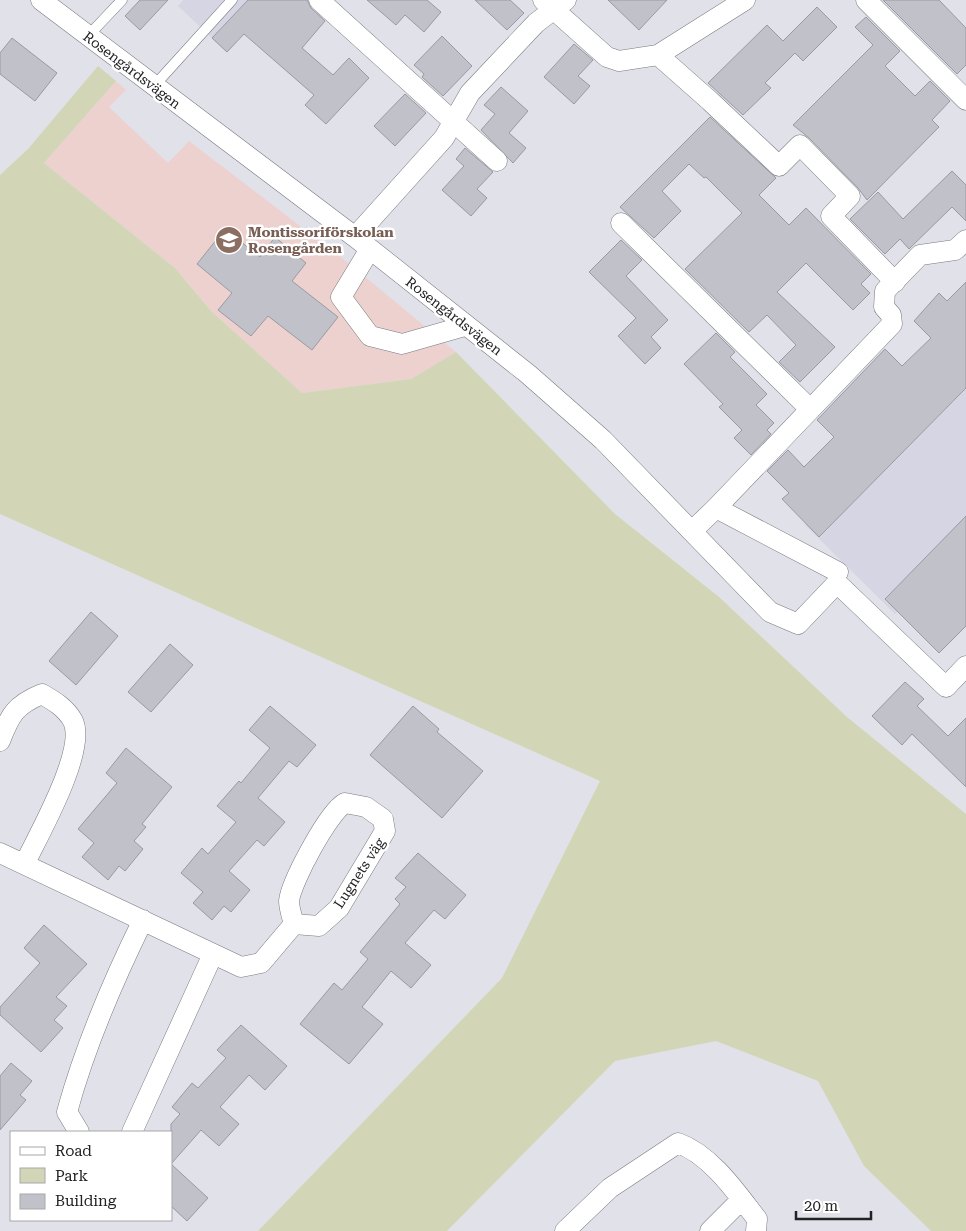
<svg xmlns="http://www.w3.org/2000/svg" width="966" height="1231" viewBox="0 0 966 1231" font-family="'Roboto Serif',serif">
<rect width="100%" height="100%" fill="#e1e1e9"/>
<path fill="#d5d5e4" d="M183,0H275L227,52L178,6Z
M966,361V542L895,614L805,525Z"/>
<path fill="#ecd1cf" d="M116,81L126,90L109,107L168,163L189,141L347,262L456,352L411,379L302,393L212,312L175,268L44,163Z"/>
<path fill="#d3d6b6" d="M98,66L116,81L44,163L175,268L212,312L302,393L411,379L456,352L615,514L719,597L847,717L966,814V1231H931L864,1166L818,1081L716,1041L615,1061L447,1231H258L502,978L600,781L0,514V175L28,149Z"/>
<path fill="#c1c2c9" stroke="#999aa1" d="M140,0H168L140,30L125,16Z
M248,0H307L311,8L325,21L302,48L333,75L349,58L369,78L326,124L305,105L314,95L244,34L227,52L212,38Z
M367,0H427L441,12L424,32L405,15L396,25Z
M475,0H510L524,13L507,30Z
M608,0H667L639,30Z
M883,0H939L966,28V65L957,74Z
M817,7L837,27L803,61L795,53L765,83L771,88L743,115L708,83L767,25L783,41Z
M866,17L900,51L885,66L915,96L930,81L950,101L932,120L939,127L867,200L858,188L808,137L793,125L873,45L855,27Z
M442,36L472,66L443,96L422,77L424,74L414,65Z
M12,38L57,73L35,101L0,74V53Z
M574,44L593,60L578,76L590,86L574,104L544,77Z
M501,87L528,111L509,133L526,148L513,163L481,130L495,114L484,105Z
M405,94L426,113L395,146L374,126Z
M710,117L776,178L759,195L789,225L806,208L871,274L861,284L870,293L853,310L806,263L777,292L835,347L800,382L779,362L796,345L767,315L749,332L685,269L742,213L706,177L704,178L689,164L662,191L681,211L654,238L620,207Z
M465,148L493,172L477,189L487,198L471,216L442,190L464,166L456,159Z
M952,171L966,185V221L952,207L909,249L900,239L885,254L850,219L878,192L903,219Z
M225,229L260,257L275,237L306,263L292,281L338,317L312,350L268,316L251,336L218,310L232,293L197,264Z
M621,240L642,260L626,276L668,320L651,337L661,348L645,364L618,336L636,318L589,272Z
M966,282V388L819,537L782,499L789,493L767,471L788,450L804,467L834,437L817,420L885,349L902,366L931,338L914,321L939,293L947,301Z
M716,333L735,352L730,357L767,394L756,405L774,423L767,430L771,434L751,455L734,438L742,430L719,407L723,404L684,364Z
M966,516V626L939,653L885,599Z
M91,612L118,636L76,685L49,661Z
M170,644L193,665L151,712L128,692Z
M905,682L924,699L917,706L948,736L966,718V787L912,734L902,745L872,716Z
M270,706L316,745L297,767L289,761L258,798L285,822L264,846L257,840L229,871L250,890L231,912L224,906L212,920L193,903L203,892L181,873L202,848L208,854L236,822L217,806L239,781L241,783L270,748L249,730Z
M413,706L439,729L437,732L483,771L442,818L370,755Z
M126,748L172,787L142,824L146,827L134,841L143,849L125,871L119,866L108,880L82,857L94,843L78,829L117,783L106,773Z
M418,853L466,895L445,919L434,910L405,943L431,965L411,988L391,971L362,1007L383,1024L349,1064L300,1024L334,983L342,990L368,959L360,952L400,904L395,899L406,887L395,878Z
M44,925L87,964L56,997L67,1006L54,1020L63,1028L41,1052L0,1015V1007L40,963L24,948Z
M241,1025L287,1066L265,1090L249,1075L220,1107L239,1124L219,1146L201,1130L171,1164L208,1198L187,1221L171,1206V1124L180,1114L172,1107L192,1083L198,1088L226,1058L217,1050Z
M11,1063L32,1081L20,1095L26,1100L0,1130V1076Z"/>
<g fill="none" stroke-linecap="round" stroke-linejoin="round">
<g stroke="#797980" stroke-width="11">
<path id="service" d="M88,36L122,0
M154,86L232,0"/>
</g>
<g stroke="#797980" stroke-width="21">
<path id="minor" d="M41,0L355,237L528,374L603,440L770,612L798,624L837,583L946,687L966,666
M319,0L497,161
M543,0L607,57L619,61L658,55L745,0
M866,0L966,100
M658,55L710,101L779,166L800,145L850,196L831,216L895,282
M621,223L810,409
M355,237L444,138L470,93L536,23L566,0
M370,249L341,297L370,336L402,344L465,326
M716,508L892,324L891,315L884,307L885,291L920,255L955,250L966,240
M692,531L716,508L838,572
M0,741C10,715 15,705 42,694C54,701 66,708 73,721C87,750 39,834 25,863
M345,803L366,807L383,819L385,831L339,908L319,926L294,924C292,917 289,908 289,901C291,882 329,811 345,803Z
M0,853L241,967L261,963L294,924
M79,1132L67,1112C85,1046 113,981 143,920
M132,1132L213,954
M565,1231L610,1188L678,1143C711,1155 736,1192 757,1219L756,1231
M710,1231L741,1200"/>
</g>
<use href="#service" stroke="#fff" stroke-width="10"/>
<use href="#minor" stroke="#fff" stroke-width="20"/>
</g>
<defs>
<g id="school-disc" transform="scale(1.4375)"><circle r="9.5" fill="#8d6e63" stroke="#fff"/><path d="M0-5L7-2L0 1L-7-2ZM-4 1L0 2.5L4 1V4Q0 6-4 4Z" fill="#fff"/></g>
</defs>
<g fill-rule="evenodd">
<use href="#school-disc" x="229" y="240"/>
</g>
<g text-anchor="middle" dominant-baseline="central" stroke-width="5" stroke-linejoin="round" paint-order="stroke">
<g font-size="14" fill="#222225" stroke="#fff">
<text transform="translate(132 70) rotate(37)">Rosengårdsvägen</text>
<text transform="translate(454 316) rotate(38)">Rosengårdsvägen</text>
<text transform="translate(359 873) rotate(-57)">Lugnets väg</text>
</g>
<g font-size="14" font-weight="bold" fill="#785e54" stroke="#fff" text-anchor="start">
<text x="248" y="232">Montissoriförskolan<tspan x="248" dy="16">Rosengården</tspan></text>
</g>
</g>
<rect x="10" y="1131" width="162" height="90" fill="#ffffff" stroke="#a7a7a8"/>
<rect x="20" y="1147" width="25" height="8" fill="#ffffff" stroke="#a7a7a8"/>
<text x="55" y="1156" font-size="15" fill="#222225">Road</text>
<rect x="20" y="1168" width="25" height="15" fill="#d3d6b6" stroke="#a7a7a8"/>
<text x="55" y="1181" font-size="15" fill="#222225">Park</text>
<rect x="20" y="1194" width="25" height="15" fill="#c1c2c9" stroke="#a7a7a8"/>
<text x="55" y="1206" font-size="15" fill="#222225">Building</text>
<path d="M796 1211v8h75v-8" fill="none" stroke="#222225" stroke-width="2.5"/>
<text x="804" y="1211" font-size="15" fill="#222225" stroke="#ffffff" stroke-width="4" paint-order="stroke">20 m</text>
</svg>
